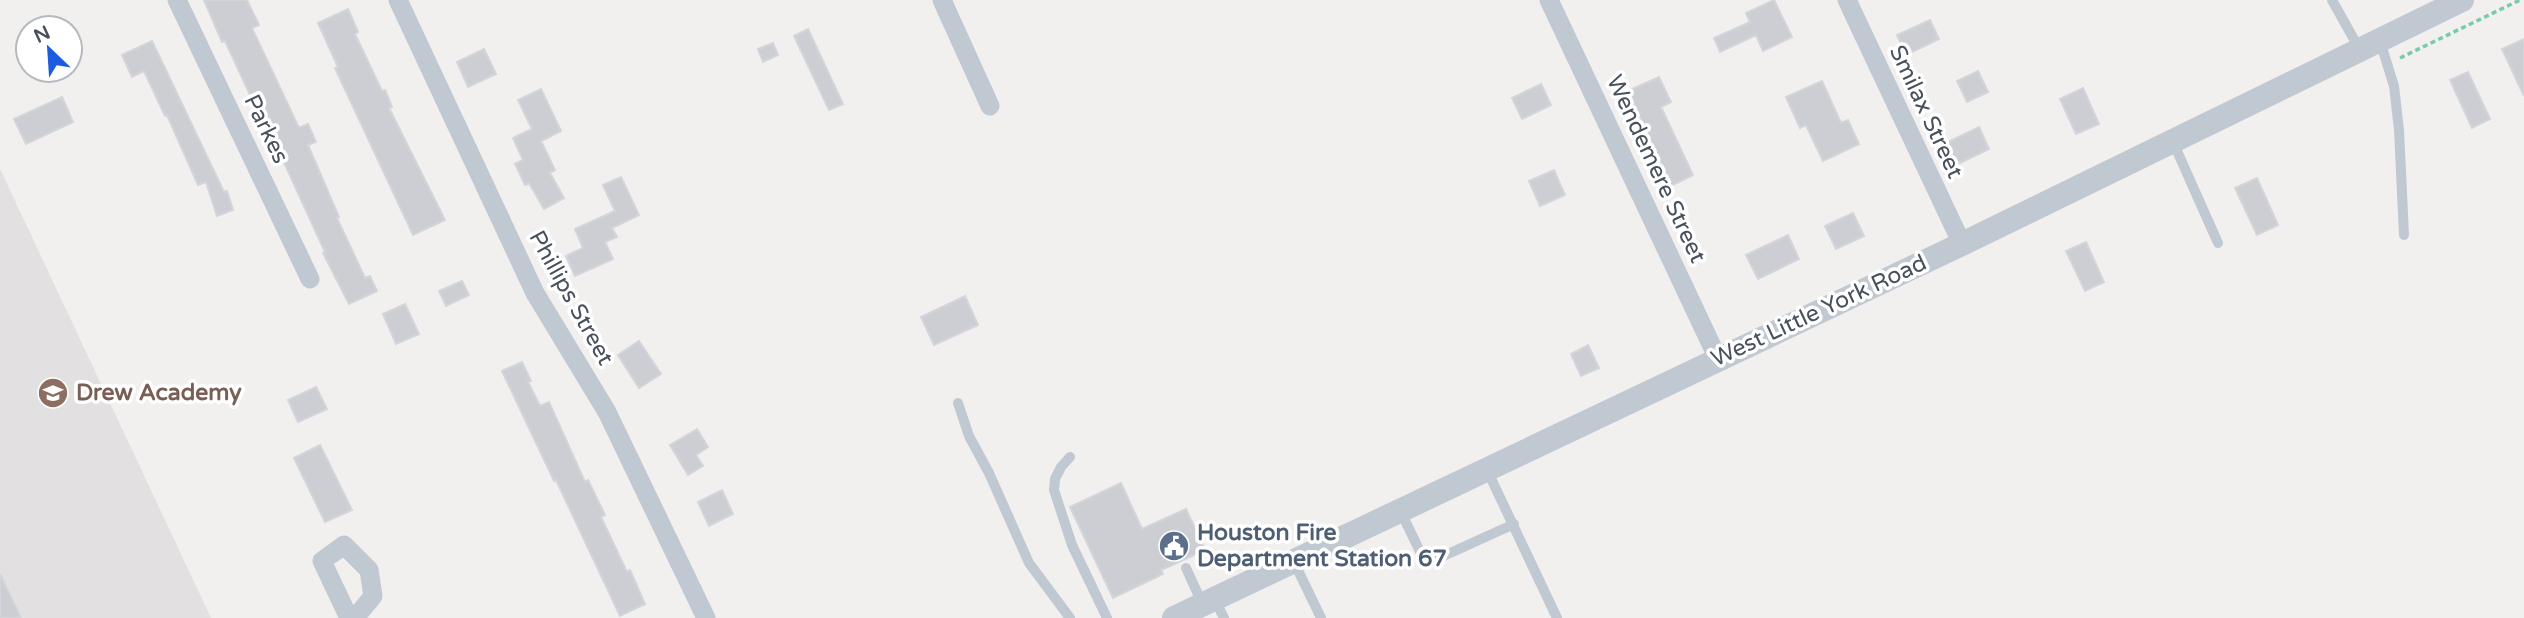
<svg xmlns="http://www.w3.org/2000/svg" width="2524" height="618" viewBox="0 0 2524 618" font-family="'Varela Round',sans-serif">
<rect width="100%" height="100%" fill="#f2efef"/>
<path fill="#e3e0e1" d="M0,169L211,618H0Z"/>
<path fill="#ccced4" stroke="#d3d5da" stroke-width="2" d="M204,0H247L259,25L252,28L299,128L308,124L316,142L308,145L339,217L337,218L365,278L370,276L377,291L349,304L323,253L325,252L282,158L280,159L225,41L222,42Z
M1774,0L1792,37L1763,51L1756,35L1720,52L1714,38L1750,22L1746,13Z
M348,9L358,32L355,34L382,91L385,90L392,107L389,108L445,220L413,235L335,68L338,67L318,23Z
M1930,20L1939,39L1906,55L1897,35Z
M808,29L843,104L829,110L794,36Z
M2524,39V96L2502,49Z
M152,41L224,192L227,191L233,210L217,216L206,182L198,185L167,115L165,116L144,71L132,77L122,55Z
M773,43L778,55L763,62L758,49Z
M484,49L496,74L468,87L457,62Z
M1978,71L1988,92L1967,102L1957,81Z
M2468,72L2490,119L2472,128L2450,80Z
M1659,77L1671,102L1661,107L1693,175L1671,186L1628,91Z
M1822,81L1841,123L1848,120L1859,144L1823,161L1806,125L1800,128L1786,97Z
M1541,84L1551,105L1522,119L1512,98Z
M2083,88L2099,124L2076,134L2060,99Z
M541,89L561,131L541,141L555,170L550,173L564,198L544,209L529,183L525,185L515,164L523,160L513,138L532,129L518,100Z
M62,97L73,122L26,144L14,119Z
M1979,127L1989,149L1956,165L1946,143Z
M1554,170L1565,195L1540,206L1529,181Z
M621,177L639,215L612,228L617,237L605,242L613,259L575,276L566,256L583,248L575,229L615,211L603,185Z
M2257,178L2278,225L2257,235L2235,188Z
M1853,213L1864,236L1836,249L1825,226Z
M1788,235L1799,259L1758,279L1746,255Z
M2086,242L2104,282L2085,291L2066,251Z
M462,281L469,295L446,306L439,291Z
M965,296L978,325L934,345L921,317Z
M405,304L419,334L396,344L383,314Z
M639,341L661,374L639,388L618,355Z
M1588,345L1599,368L1581,376L1571,354Z
M522,362L531,381L528,382L540,406L549,402L585,482L588,480L605,515L601,517L627,572L630,570L645,604L620,616L556,480L554,481L502,371Z
M316,387L327,409L298,422L288,400Z
M697,429L708,447L696,455L703,466L688,475L670,445Z
M320,445L352,510L325,522L294,458Z
M1121,483L1142,529L1186,509L1205,550L1161,570L1163,574L1113,598L1070,507Z
M722,490L733,514L709,526L698,502Z
M0,574L21,618H0Z"/>
<g fill="none" stroke-linecap="round" stroke-linejoin="round">
<path stroke="#77cbab" stroke-width="3.5" stroke-dasharray="5 3.5" stroke-linecap="butt" d="M2400,58L2520,0"/>
<path stroke="#c0c8d1" stroke-width="10" d="M2332,0L2360,50
M2380,41L2394,86L2399,130L2404,235
M2173,142L2218,243
M958,403L969,436L989,473L1029,563L1070,618
M1070,457L1061,467L1055,479L1054,490L1072,545L1107,618
M1487,470L1557,618
M1400,510L1426,564L1514,524
M1294,562L1321,618
M1186,568L1202,603
M1215,600L1224,618"/>
<path stroke="#c0c8d1" stroke-width="19" d="M177,0L310,279
M398,0L535,293L607,412L706,618
M942,0L990,106
M1549,0L1718,359
M1847,0L1962,244
M349,618L322,561L344,545L369,570L373,596L355,618"/>
<path stroke="#c0c8d1" stroke-width="24" d="M1174,618L1962,244L2462,0"/>
</g>
<defs>
<g id="school-disc" transform="scale(1.575)"><circle r="9.5" fill="#8d6e63" stroke="#fff"/><path d="M0-5L7-2L0 1L-7-2ZM-4 1L0 2.5L4 1V4Q0 6-4 4Z" fill="#fff"/></g>
<g id="civic-disc" transform="scale(1.575)"><circle r="9.5" fill="#5c6f8a" stroke="#fff"/><path d="M-.6-6.5H3V-4.5H.6V-3L4-1V1h2V6H-6V1h2V-1L-.6-3ZM-1.2 2.5V6h2.4V2.5Z" fill="#fff"/></g>
</defs>
<g fill-rule="evenodd">
<use href="#school-disc" x="53" y="393"/>
<use href="#civic-disc" x="1174" y="546"/>
</g>
<g text-anchor="middle" dominant-baseline="central" stroke-width="7" stroke-linejoin="round" paint-order="stroke">
<g font-size="23" fill="#48505c" stroke="#fff">
<text transform="translate(1926 112) rotate(65)">Smilax Street</text>
<text transform="translate(266 129) rotate(64)">Parkes</text>
<text transform="translate(1656 169) rotate(65)">Wendemere Street</text>
<text transform="translate(571 298) rotate(61)">Phillips Street</text>
<text transform="translate(1819 311) rotate(-25)">West Little York Road</text>
</g>
<g font-size="23" font-weight="bold" fill="#785e54" stroke="#fff" text-anchor="start">
<text x="76" y="393">Drew Academy</text>
</g>
<g font-size="23" font-weight="bold" fill="#4e5e75" stroke="#fff" text-anchor="start">
<text x="1197" y="533">Houston Fire<tspan x="1197" dy="26">Department Station 67</tspan></text>
</g>
</g>
<g transform="translate(49 49) rotate(335)"><circle r="33" fill="#ffffff" stroke="#b6b9be" stroke-width="2"/>
<path d="M0-5L12 26L0 18L-12 26Z" fill="#1d5cde"/>
<text y="-10" font-size="19" font-weight="bold" text-anchor="middle" fill="#48505c">N</text>
</g>
</svg>
